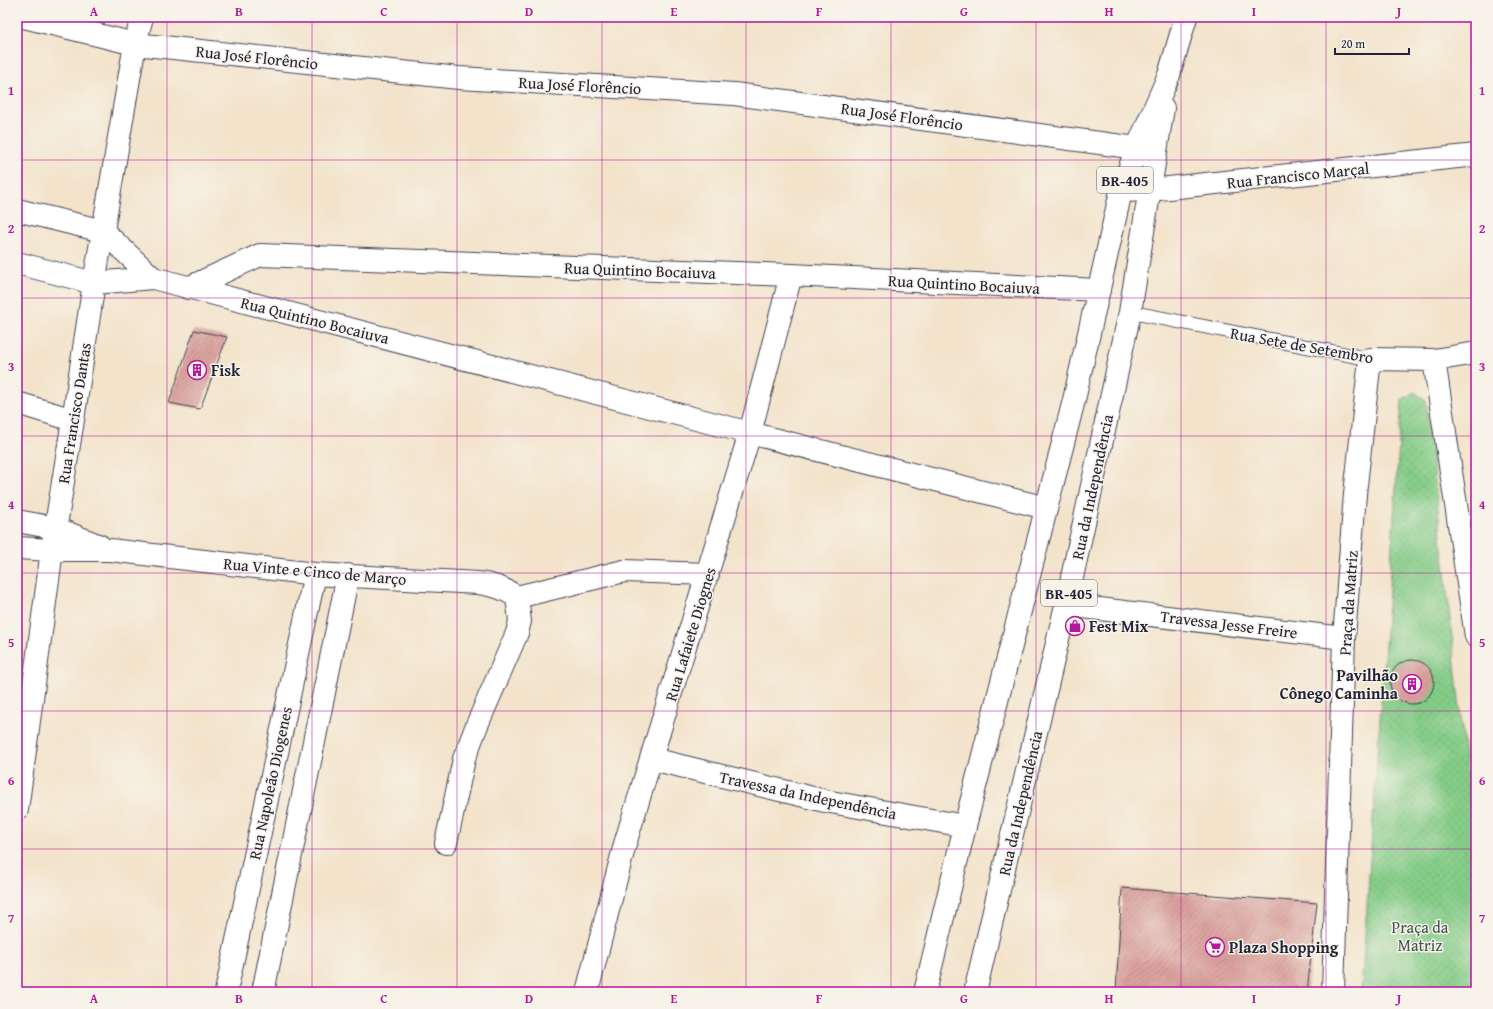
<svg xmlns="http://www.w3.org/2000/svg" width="1493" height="1009" viewBox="0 0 1493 1009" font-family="'Gentium Book Plus',serif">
<defs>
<pattern id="park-dots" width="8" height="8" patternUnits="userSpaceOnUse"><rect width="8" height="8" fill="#84cc87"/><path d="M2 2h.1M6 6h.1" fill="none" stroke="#72af75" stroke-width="1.8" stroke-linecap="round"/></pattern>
<pattern id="building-hatch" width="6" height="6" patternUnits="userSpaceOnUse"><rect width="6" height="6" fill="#dba19e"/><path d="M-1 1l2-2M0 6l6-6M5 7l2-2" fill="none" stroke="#b18382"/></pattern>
</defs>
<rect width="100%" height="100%" fill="#f7f3e8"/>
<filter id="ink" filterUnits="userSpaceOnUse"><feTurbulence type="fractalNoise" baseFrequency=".025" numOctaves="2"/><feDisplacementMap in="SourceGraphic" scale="8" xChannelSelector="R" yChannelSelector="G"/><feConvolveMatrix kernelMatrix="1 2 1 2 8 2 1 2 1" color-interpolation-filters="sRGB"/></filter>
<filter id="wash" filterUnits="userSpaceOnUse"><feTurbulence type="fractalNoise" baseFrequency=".012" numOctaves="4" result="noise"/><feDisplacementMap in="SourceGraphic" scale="16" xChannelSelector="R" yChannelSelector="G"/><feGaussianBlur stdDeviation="0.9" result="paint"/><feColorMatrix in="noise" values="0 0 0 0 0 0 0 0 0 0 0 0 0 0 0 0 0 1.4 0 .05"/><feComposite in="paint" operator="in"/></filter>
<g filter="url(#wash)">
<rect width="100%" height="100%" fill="#f3e3cb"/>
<path fill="url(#park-dots)" stroke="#537761" d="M1414,392L1426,400L1476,855V992H1361L1402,400Z"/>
<g id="blocks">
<path fill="url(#building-hatch)" d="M194,330L227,337L200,409L169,403Z
M1390 682a22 22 0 1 1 44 0a22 22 0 1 1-44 0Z
M1122,888L1317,903L1307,992H1116Z"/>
</g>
</g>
<g filter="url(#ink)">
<use href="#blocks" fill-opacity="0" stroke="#413f51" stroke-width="1"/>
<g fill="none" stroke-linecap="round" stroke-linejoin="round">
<g stroke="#413f51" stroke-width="15">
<path id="lane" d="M1130,312L1370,359"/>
</g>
<g stroke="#413f51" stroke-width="24">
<path id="street" d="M24,17L135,44L459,78L734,94L1137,148
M17,210L103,231L153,278
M17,263L94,283L153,278L750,433L1046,508
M188,288L260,255L791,275L1099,290
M1434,360L1476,636
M17,403L73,420
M17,521L55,528L100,546
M17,548L52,550H110L315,574L478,583C493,585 504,588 517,597
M517,597L624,571L708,574
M1066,605L1344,638
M652,759L825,801L965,826
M17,810L52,550L73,420L94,283L135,44L142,17
M446,843L464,759L477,725L517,633L520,621L517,597
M226,992L315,574
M263,992L348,575
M587,992L625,844L750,433L791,275
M1333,992L1344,638L1355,494L1370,359L1434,360L1476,353"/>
</g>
<g stroke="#413f51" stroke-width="24">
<path id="secondary" d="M1121,191L1150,190L1476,155"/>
</g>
<g stroke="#413f51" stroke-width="24">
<path id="highway" d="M925,992L965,826L1074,400L1121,191L1137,148L1169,75L1186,17
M975,992L1066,605L1130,312L1163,108"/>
</g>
<use href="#lane" stroke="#fff" stroke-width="13"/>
<use href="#street" stroke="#fff" stroke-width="22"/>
<use href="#secondary" stroke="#fff" stroke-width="22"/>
<use href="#highway" stroke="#fff" stroke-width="22"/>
</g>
</g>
<path fill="none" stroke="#b5179e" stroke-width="1" stroke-opacity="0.55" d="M167,17V992M312,17V992M457,17V992M602,17V992M746,17V992M891,17V992M1036,17V992M1181,17V992M1326,17V992M17,160H1476M17,298H1476M17,436H1476M17,573H1476M17,711H1476M17,849H1476"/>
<defs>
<g id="building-ring" transform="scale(1)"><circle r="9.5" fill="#f7f3e8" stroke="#b5179e" stroke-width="1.5"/><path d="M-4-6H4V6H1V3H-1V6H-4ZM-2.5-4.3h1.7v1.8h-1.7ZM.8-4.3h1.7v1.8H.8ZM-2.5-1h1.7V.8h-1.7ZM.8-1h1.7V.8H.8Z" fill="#b5179e"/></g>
<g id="shop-ring" transform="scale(1)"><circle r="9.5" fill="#f7f3e8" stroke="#b5179e" stroke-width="1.5"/><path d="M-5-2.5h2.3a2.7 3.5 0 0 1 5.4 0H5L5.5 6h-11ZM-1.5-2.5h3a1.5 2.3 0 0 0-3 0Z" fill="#b5179e"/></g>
<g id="supermarket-ring" transform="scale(1)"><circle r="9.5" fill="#f7f3e8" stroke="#b5179e" stroke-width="1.5"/><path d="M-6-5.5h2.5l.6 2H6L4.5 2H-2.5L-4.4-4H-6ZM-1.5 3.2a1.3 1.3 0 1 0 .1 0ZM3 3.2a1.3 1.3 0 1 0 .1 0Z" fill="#b5179e"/></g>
</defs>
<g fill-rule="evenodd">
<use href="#building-ring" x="197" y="370"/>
<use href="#shop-ring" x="1075" y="626"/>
<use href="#building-ring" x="1412" y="684"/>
<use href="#supermarket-ring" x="1215" y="947"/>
</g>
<g text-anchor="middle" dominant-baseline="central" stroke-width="3" stroke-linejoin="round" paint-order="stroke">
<g fill="#f7f3e8" stroke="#62616f" stroke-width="1">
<rect x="1097" y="167" width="56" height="26" rx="3"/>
<rect x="1041" y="580" width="56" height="26" rx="3"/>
</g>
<g font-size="15" font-weight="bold" fill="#22223b">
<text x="1125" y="180">BR-405</text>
<text x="1069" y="593">BR-405</text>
</g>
<g font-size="16" fill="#22223b" stroke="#f7f3e8">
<text transform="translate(257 57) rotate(6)">Rua José Florêncio</text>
<text transform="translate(580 85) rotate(3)">Rua José Florêncio</text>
<text transform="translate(902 116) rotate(8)">Rua José Florêncio</text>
<text transform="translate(1298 175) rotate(-6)">Rua Francisco Marçal</text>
<text transform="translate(640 270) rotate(2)">Rua Quintino Bocaiuva</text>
<text transform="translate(964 284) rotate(3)">Rua Quintino Bocaiuva</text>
<text transform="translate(315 320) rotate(14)">Rua Quintino Bocaiuva</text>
<text transform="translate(1302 345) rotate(10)">Rua Sete de Setembro</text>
<text transform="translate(74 413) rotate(-81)">Rua Francisco Dantas</text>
<text transform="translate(1092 487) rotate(-78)">Rua da Independência</text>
<text transform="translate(315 571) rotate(5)">Rua Vinte e Cinco de Março</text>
<text transform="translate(1348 603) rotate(-86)">Praça da Matriz</text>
<text transform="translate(1229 624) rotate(7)">Travessa Jesse Freire</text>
<text transform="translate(690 634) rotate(-73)">Rua Lafaiete Diognes</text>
<text transform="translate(270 783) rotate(-78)">Rua Napoleão Diogenes</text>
<text transform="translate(808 795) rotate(12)">Travessa da Independência</text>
<text transform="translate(1020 803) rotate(-77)">Rua da Independência</text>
</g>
<g font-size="16" font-weight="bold" fill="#22223b" stroke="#f7f3e8" text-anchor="start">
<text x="211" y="370">Fisk</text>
<text x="1089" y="626">Fest Mix</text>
<text x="1398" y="675" text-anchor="end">Pavilhão<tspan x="1398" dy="18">Cônego Caminha</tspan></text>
<text x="1229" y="947">Plaza Shopping</text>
</g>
<g font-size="16" fill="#3f5552" stroke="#f7f3e8">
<text x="1420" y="927">Praça da<tspan x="1420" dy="18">Matriz</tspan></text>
</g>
</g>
<rect width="1493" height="1009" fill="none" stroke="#f7f3e8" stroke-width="44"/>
<path d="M1335 48v6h74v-6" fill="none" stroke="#22223b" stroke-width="2"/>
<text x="1341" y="48" font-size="12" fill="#22223b" stroke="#f7f3e8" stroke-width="3" paint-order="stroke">20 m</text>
<rect x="22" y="22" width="1449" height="965" fill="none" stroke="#b5179e" stroke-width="1.5"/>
<g font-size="13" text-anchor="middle" font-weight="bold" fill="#b5179e">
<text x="94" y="16">A</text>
<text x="239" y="16">B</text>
<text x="384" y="16">C</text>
<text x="529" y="16">D</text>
<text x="674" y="16">E</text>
<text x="819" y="16">F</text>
<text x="964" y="16">G</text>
<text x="1109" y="16">H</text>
<text x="1254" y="16">I</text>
<text x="1399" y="16">J</text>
<text x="11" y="95">1</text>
<text x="1482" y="95">1</text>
<text x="11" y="233">2</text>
<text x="1482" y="233">2</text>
<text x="11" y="371">3</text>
<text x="1482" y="371">3</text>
<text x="11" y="509">4</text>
<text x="1482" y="509">4</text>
<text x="11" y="647">5</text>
<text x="1482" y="647">5</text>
<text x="11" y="785">6</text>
<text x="1482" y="785">6</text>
<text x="11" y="923">7</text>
<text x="1482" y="923">7</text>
<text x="94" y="1003">A</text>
<text x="239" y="1003">B</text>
<text x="384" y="1003">C</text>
<text x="529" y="1003">D</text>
<text x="674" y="1003">E</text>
<text x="819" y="1003">F</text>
<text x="964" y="1003">G</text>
<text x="1109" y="1003">H</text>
<text x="1254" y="1003">I</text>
<text x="1399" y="1003">J</text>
</g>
</svg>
